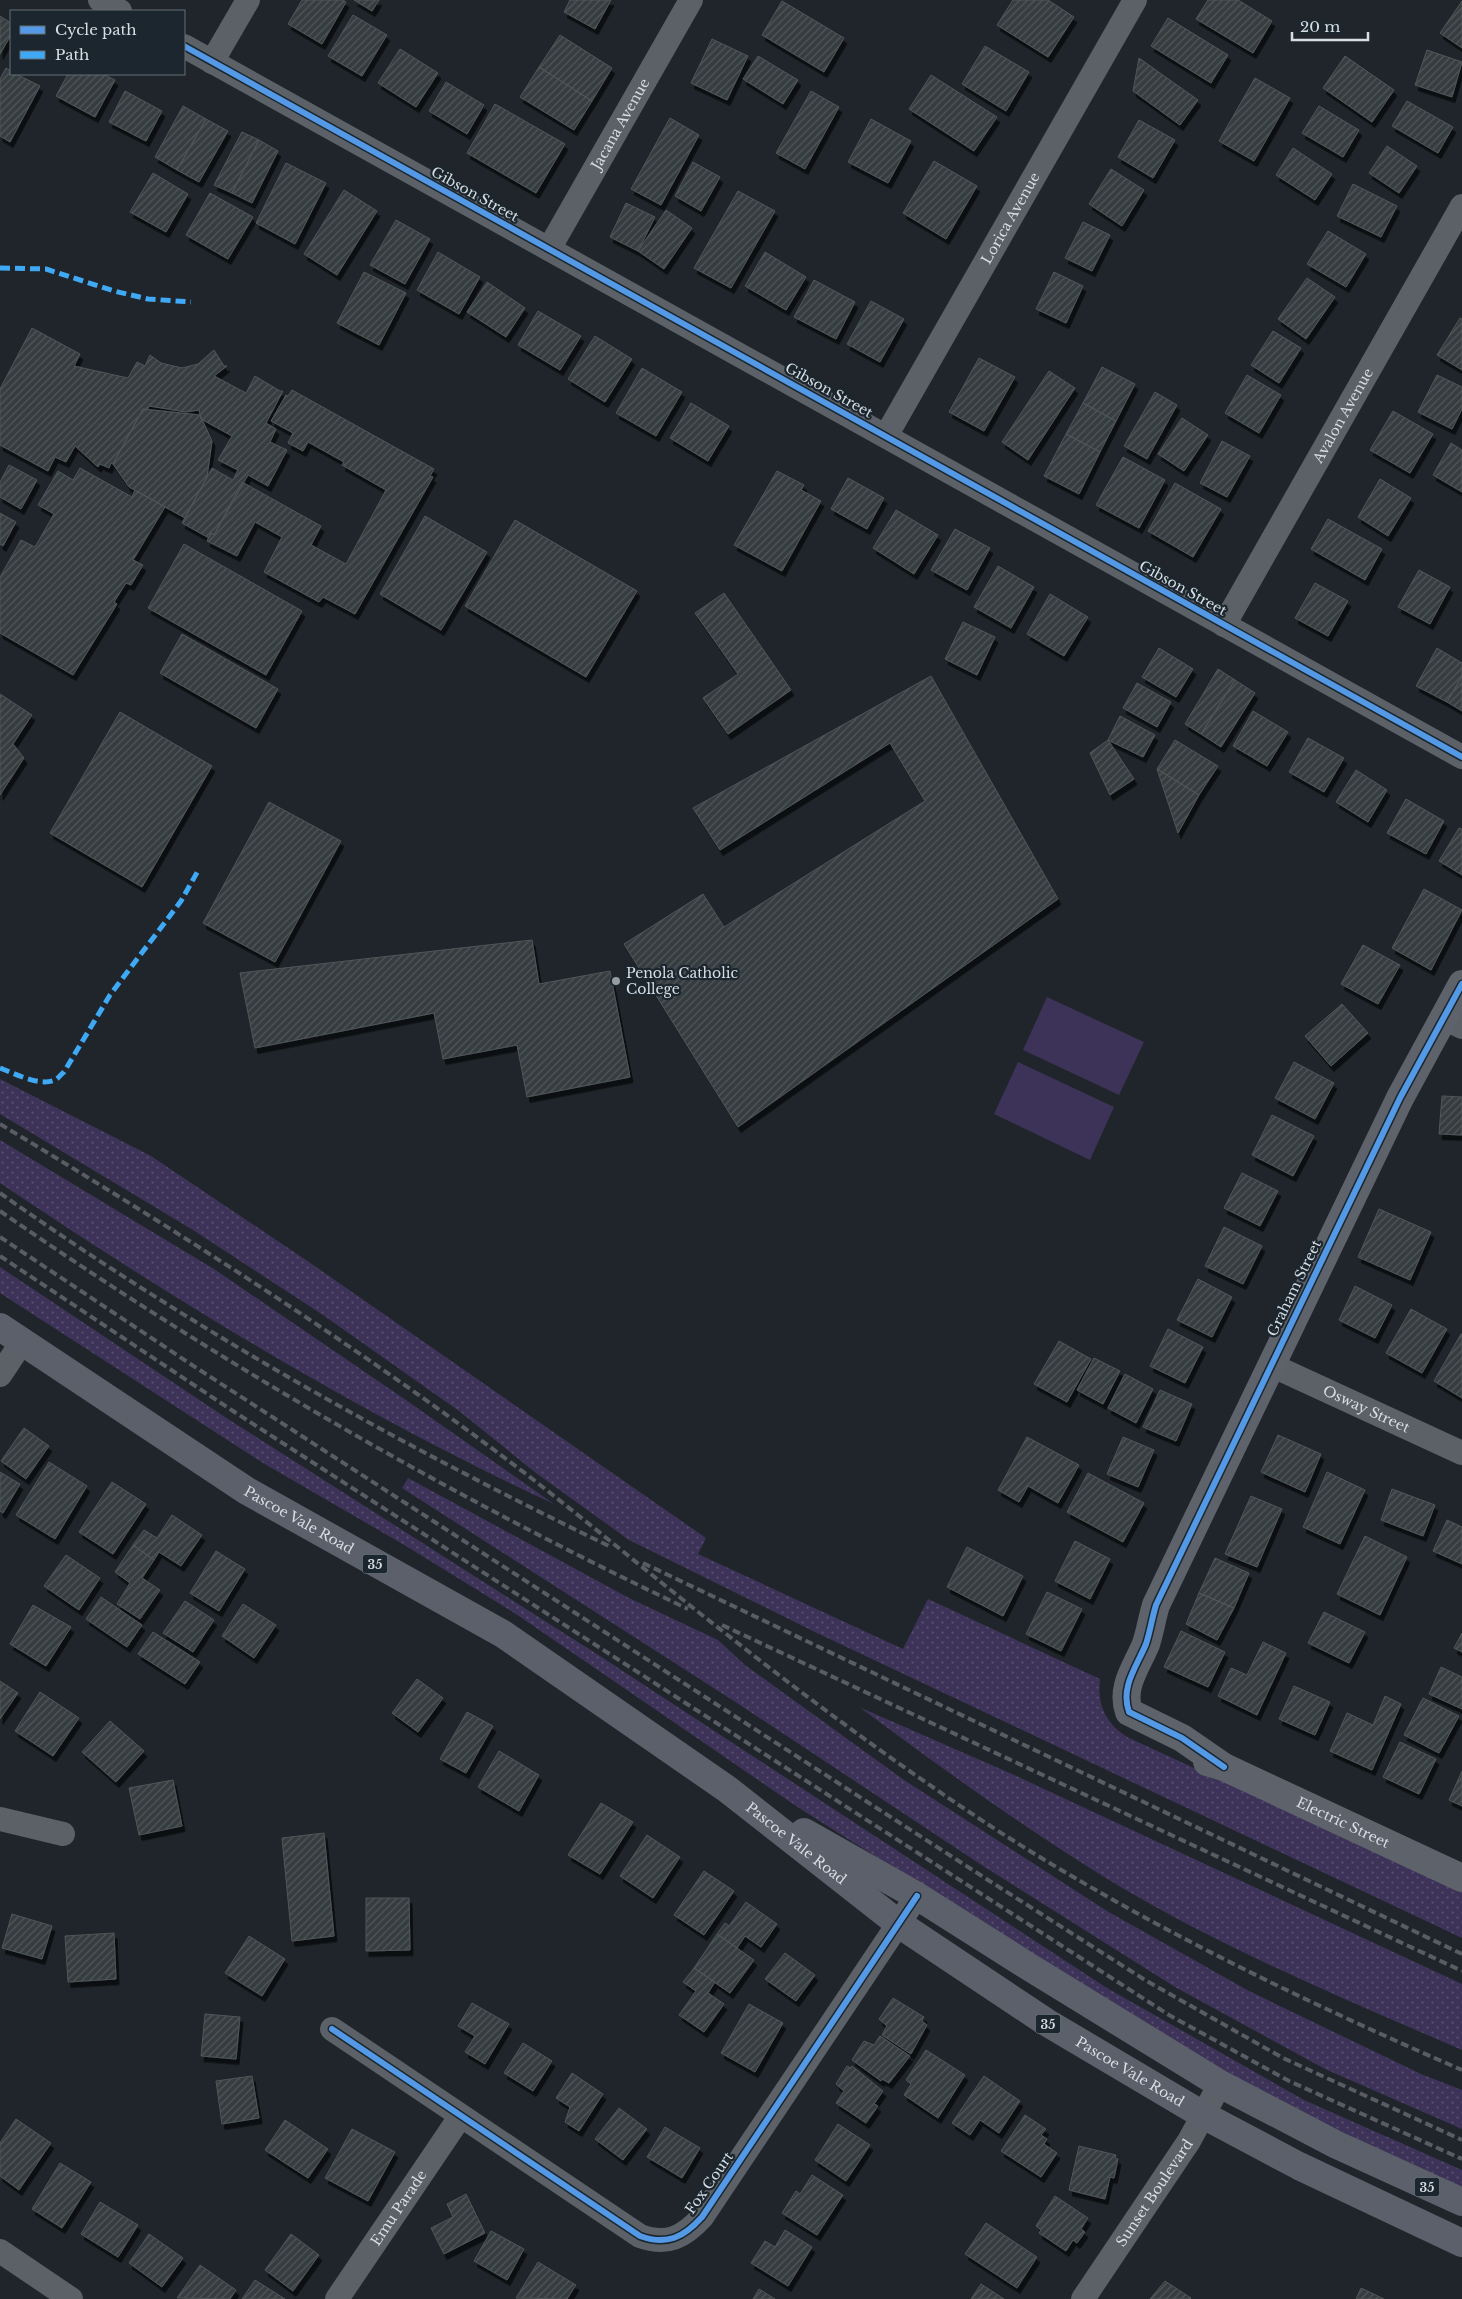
<svg xmlns="http://www.w3.org/2000/svg" width="1462" height="2299" viewBox="0 0 1462 2299" font-family="'Libre Baskerville',serif">
<defs>
<pattern id="grass-dots" width="8" height="8" patternUnits="userSpaceOnUse" patternTransform="scale(1.25)"><rect width="8" height="8" fill="#3d3358"/><path d="M2 2h.1M6 6h.1" fill="none" stroke="#585070" stroke-width="1.8" stroke-linecap="round"/></pattern>
<pattern id="building-hatch" width="6" height="6" patternUnits="userSpaceOnUse" patternTransform="scale(1.25)"><rect width="6" height="6" fill="#353c3f"/><path d="M-1 1l2-2M0 6l6-6M5 7l2-2" fill="none" stroke="#52585b"/></pattern>
<filter id="shadow"><feDropShadow dx="3" dy="5.5" stdDeviation="0" flood-color="#0009"/></filter>
</defs>
<rect width="100%" height="100%" fill="#1f252a"/>
<path fill="url(#grass-dots)" d="M0,1079L151,1156L306,1260L706,1538L698,1554L903,1649L928,1599L1100,1679C1097,1705 1105,1722 1127,1737L1462,1892V1938L817,1633L629,1540L536,1473L459,1411L323,1315L193,1230L0,1114Z
M0,1140L214,1269L403,1398L554,1504C360,1414 177,1302 0,1183Z
M0,1267L228,1419L603,1658L1107,1988L1304,2100L1462,2170V2188L1361,2141L1236,2078L1139,2023L799,1808L516,1614L406,1546L263,1463L0,1293Z
M408,1478L629,1598L718,1640L745,1665L904,1780L1107,1911L1249,1991L1421,2074L1462,2090V2129L1325,2069L1175,1987L980,1864L737,1703L402,1488Z
M859,1707L1012,1774L1462,1984V2050C1345,1999 1224,1949 1114,1883C1025,1829 942,1768 859,1707Z"/>
<path fill="#3d3358" d="M1047,997L1144,1042L1119,1095L1023,1050Z
M1018,1062L1114,1107L1090,1160L994,1114Z"/>
<path fill="url(#building-hatch)" stroke="#505659" filter="url(#shadow)" d="M302,0H343L346,2L322,44L288,24Z
M354,0H379L372,11Z
M570,0H611L595,29L564,12Z
M1013,0H1048L1074,17L1048,57L997,25Z
M1208,0H1238L1272,21L1253,53L1196,19Z
M782,1L844,38L824,72L762,35Z
M1462,1V48L1440,33Z
M353,15L387,35L362,76L328,56Z
M0,16L11,23V35L0,54Z
M1168,18L1228,55L1211,83L1151,46Z
M560,35L612,68L592,101L539,67Z
M712,39L748,56L727,100L691,83Z
M985,46L1029,72L1006,111L962,84Z
M400,49L438,73L416,107L378,83Z
M1427,50L1462,62L1452,97L1415,85Z
M758,56L798,80L783,104L743,79Z
M1345,56L1394,90L1372,122L1323,88Z
M1139,58L1198,100L1180,125L1133,91Z
M539,67L592,101L574,130L520,97Z
M6,68L11,71V74H16L40,86L10,142L0,136V79Z
M68,74H103L115,80L95,117L56,96Z
M931,75L997,117L974,151L909,109Z
M1255,78L1290,98L1254,161L1219,141Z
M446,82L484,105L467,134L429,111Z
M125,91L162,111L146,141L109,122Z
M811,91L839,107L805,169L776,153Z
M1407,101L1453,127L1438,153L1392,126Z
M495,104L565,144L536,193L467,153Z
M183,106L206,119L177,170L155,157Z
M1319,106L1359,130L1343,157L1302,133Z
M670,118L699,135L661,205L631,189Z
M206,119L228,131L199,182L177,170Z
M871,119L911,141L888,183L848,162Z
M1139,120L1175,140L1153,178L1118,157Z
M242,132L259,140L232,193L214,185Z
M259,140L278,151L252,203L232,193Z
M1387,146L1417,166L1399,193L1369,173Z
M1293,148L1332,174L1315,200L1276,175Z
M934,161L977,186L946,239L903,213Z
M693,162L720,177L701,211L675,196Z
M286,163L326,183L295,244L256,223Z
M1111,169L1144,190L1122,226L1089,204Z
M153,173L188,194L166,232L130,212Z
M1353,184L1397,206L1381,237L1337,216Z
M344,190L377,211L337,275L304,254Z
M738,191L775,211L731,288L694,268Z
M210,193L253,217L228,259L186,235Z
M626,203L655,217L638,251L610,237Z
M666,210L692,228L664,269L638,251Z
M396,220L430,239L405,284L370,265Z
M1083,222L1110,235L1092,271L1065,258Z
M1328,231L1366,254L1346,287L1307,264Z
M438,252L480,277L459,314L417,290Z
M765,252L806,277L786,310L745,286Z
M364,272L406,293L379,345L337,323Z
M1054,272L1083,286L1066,323L1036,309Z
M1307,278L1335,297L1306,339L1278,319Z
M814,280L855,302L836,339L794,317Z
M487,282L525,308L506,337L467,312Z
M871,301L904,319L880,362L847,344Z
M538,311L581,336L560,370L518,345Z
M1460,318L1462,319V370L1437,355Z
M32,328L80,354L74,366L128,378L137,362L145,366L150,355L161,363L182,368L198,364L214,350L224,366H227L214,376L246,393L255,376L280,391H283L266,423L276,429L270,442L287,450L268,486L248,475L214,535L211,533L209,538L182,523L212,468L233,480L238,470L218,460L232,436L201,419L199,410L186,412L149,406L147,410L143,409L113,464L111,463L109,468L100,464L98,467L75,446L66,462L55,457L48,471L0,445V389Z
M1273,331L1301,348L1279,383L1251,365Z
M595,336L632,359L605,402L568,379Z
M979,358L1015,377L984,431L949,412Z
M1102,367L1135,384L1116,421L1083,403Z
M642,368L682,392L656,436L616,413Z
M1049,371L1075,388L1028,460L1002,442Z
M1247,375L1281,395L1259,433L1225,413Z
M1437,375L1462,387V409L1452,429L1418,412Z
M292,390L434,469L430,476L433,477L355,614L323,597L319,602L264,572L282,537L255,522L237,556L207,541L211,533L214,535L242,482L321,526L311,545L346,564L386,490L342,465L344,462L308,442L303,451L288,443L293,433L271,421L286,395L288,396Z
M1155,392L1177,405L1147,459L1124,446Z
M691,403L729,426L708,461L670,438Z
M1083,403L1116,421L1100,452L1066,434Z
M143,409L200,415L212,441L207,477L185,518L129,487L113,464Z
M1393,411L1433,434L1410,473L1370,450Z
M1182,418L1208,435L1184,471L1158,454Z
M1066,434L1100,452L1079,494L1044,476Z
M1222,441L1250,456L1227,497L1200,483Z
M1451,443L1462,450V492L1433,475Z
M1123,457L1165,480L1139,528L1096,505Z
M9,465L37,480L21,509L0,497V482Z
M80,468L132,497L135,490L165,507L133,560L143,565L131,585L126,583L114,602L117,604L73,675L0,633V577L21,540L35,547L54,514L38,505L58,471L73,480Z
M777,471L804,485L801,490L821,501L782,571L734,545Z
M848,478L884,498L867,529L831,509Z
M1380,479L1411,498L1388,536L1358,517Z
M1175,483L1221,509L1193,557L1148,531Z
M896,510L938,535L914,574L873,548Z
M0,513L16,522L3,546L0,544Z
M425,516L487,552L441,630L380,594Z
M1328,519L1382,549L1365,580L1311,549Z
M515,520L637,591L586,677L465,606Z
M955,529L990,548L967,590L931,570Z
M184,544L302,611L266,675L148,608Z
M998,566L1034,587L1011,628L974,607Z
M1419,570L1450,587L1430,624L1398,607Z
M1315,583L1348,601L1328,636L1295,618Z
M724,593L791,690L728,734L703,698L738,674L695,613Z
M1050,594L1088,617L1064,656L1027,634Z
M963,622L995,637L977,675L945,659Z
M182,634L278,689L256,728L160,673Z
M1159,648L1193,669L1176,697L1142,677Z
M1437,648L1462,663V676L1447,702L1416,686Z
M1218,669L1235,680L1201,734L1185,724Z
M931,676L1058,899L738,1127L624,944L703,894L724,927L925,801L890,743L720,850L693,808Z
M1462,676V711L1447,702Z
M1235,680L1255,693L1221,747L1201,734Z
M1137,683L1171,702L1157,727L1123,708Z
M0,694L32,715L13,744L24,758L0,795Z
M1253,711L1288,732L1267,766L1233,746Z
M120,712L212,766L142,887L50,833Z
M1120,716L1155,735L1143,757L1108,740Z
M1308,738L1344,758L1324,792L1289,772Z
M1108,740L1134,779L1110,795L1090,753Z
M1175,740L1218,766L1199,795L1157,769Z
M1157,769L1199,795L1178,833Z
M1356,770L1387,790L1368,822L1336,802Z
M1406,799L1444,821L1426,854L1387,833Z
M269,802L341,841L275,962L203,923Z
M1459,828L1462,829V875L1439,861Z
M1424,889L1462,910L1431,970L1392,948Z
M532,940L539,984L610,971L630,1077L527,1097L517,1045L443,1059L434,1013L255,1048L240,973Z
M1363,945L1400,965L1378,1004L1341,984Z
M1342,1004L1368,1033L1331,1066L1305,1036Z
M1294,1062L1334,1083L1315,1119L1275,1098Z
M1442,1096L1462,1097V1135L1439,1134Z
M1272,1115L1314,1136L1293,1176L1252,1155Z
M1242,1173L1278,1191L1260,1226L1224,1208Z
M1379,1209L1431,1232L1410,1280L1358,1257Z
M1224,1227L1262,1246L1243,1284L1205,1266Z
M1198,1279L1232,1297L1212,1337L1177,1320Z
M1355,1286L1392,1305L1375,1338L1339,1320Z
M1411,1309L1447,1329L1422,1373L1386,1353Z
M1168,1329L1203,1347L1185,1383L1150,1366Z
M1461,1334H1462V1398L1434,1381Z
M1059,1341L1091,1359L1067,1402L1034,1384Z
M1094,1358L1120,1371L1103,1404L1077,1390Z
M1125,1374L1153,1389L1136,1423L1108,1408Z
M1160,1390L1192,1404L1176,1441L1143,1427Z
M24,1428L49,1446L26,1479L1,1461Z
M1278,1435L1321,1454L1305,1492L1261,1472Z
M1027,1437L1079,1465L1058,1503L1028,1486L1019,1502L998,1490Z
M1123,1437L1154,1450L1138,1487L1107,1474Z
M49,1462L87,1486L55,1539L16,1515Z
M0,1472L20,1484L3,1513L0,1511Z
M1327,1472L1365,1490L1340,1544L1303,1527Z
M1088,1473L1144,1503L1123,1542L1067,1512Z
M112,1482L146,1504L113,1554L79,1532Z
M1392,1489L1435,1505L1423,1536L1381,1520Z
M1251,1496L1282,1509L1257,1567L1225,1554Z
M172,1515L202,1535L181,1566L159,1552L154,1560L133,1545L144,1530L157,1538Z
M1447,1520L1462,1527V1564L1433,1551Z
M1365,1536L1407,1557L1380,1615L1337,1594Z
M1075,1541L1110,1559L1090,1599L1055,1581Z
M133,1545L154,1560L142,1578L160,1590L140,1619L117,1604L130,1583L115,1572Z
M967,1547L1023,1576L1003,1616L947,1587Z
M216,1551L245,1569L219,1611L190,1593Z
M66,1555L100,1578L79,1610L44,1586Z
M1215,1558L1249,1573L1234,1608L1199,1593Z
M1047,1592L1082,1609L1061,1651L1026,1634Z
M1199,1593L1234,1608L1217,1640L1186,1624Z
M101,1597L142,1625L127,1647L86,1619Z
M185,1601L214,1620L193,1652L163,1633Z
M243,1604L276,1625L254,1658L222,1636Z
M33,1605L71,1627L46,1666L10,1644Z
M1324,1612L1365,1632L1349,1663L1308,1643Z
M1181,1631L1225,1652L1208,1687L1164,1667Z
M153,1632L200,1662L185,1684L138,1654Z
M1462,1633V1652L1454,1648Z
M1263,1642L1286,1653L1257,1715L1218,1696L1231,1668L1247,1675Z
M1441,1667L1462,1677V1709L1429,1694Z
M417,1679L443,1698L418,1732L392,1713Z
M0,1681L18,1693L0,1719Z
M1294,1686L1330,1702L1315,1735L1279,1719Z
M40,1692L79,1718L53,1756L15,1731Z
M1385,1696L1401,1704L1372,1770L1330,1751L1347,1713L1373,1725Z
M1423,1698L1459,1716L1439,1753L1404,1735Z
M467,1712L493,1726L466,1773L440,1759Z
M110,1721L144,1751L116,1782L82,1752Z
M1400,1742L1436,1759L1419,1794L1383,1777Z
M499,1751L539,1775L519,1811L478,1787Z
M1462,1771V1806L1449,1800Z
M173,1780L182,1826L139,1835L129,1788Z
M601,1803L633,1822L600,1874L568,1855Z
M324,1833L334,1936L292,1941L282,1838Z
M647,1835L680,1857L653,1898L620,1876Z
M704,1871L734,1891L704,1935L674,1915Z
M366,1898H409L410,1950L366,1951Z
M746,1902L777,1924L761,1947L745,1936L737,1948L717,1934L725,1923L729,1926Z
M12,1914L52,1926L42,1959L2,1948Z
M114,1933L116,1979L68,1982L65,1936Z
M717,1934L754,1960L730,1993L694,1968Z
M249,1936L285,1959L262,1996L225,1973Z
M785,1953L815,1975L796,2001L765,1979Z
M694,1968L715,1982L708,1993L724,2004L704,2032L679,2015L696,1991L683,1982Z
M893,1998L924,2017L922,2021L927,2025L911,2054L882,2035L887,2026L879,2019Z
M472,2003L509,2024L485,2064L465,2052L475,2036L458,2026Z
M749,2004L783,2023L755,2072L721,2053Z
M205,2014L240,2017L236,2059L201,2056Z
M880,2036L910,2056L889,2083L882,2079L881,2081L852,2060L864,2041L874,2045Z
M523,2043L552,2061L533,2091L504,2073Z
M926,2050L965,2075L938,2118L904,2095L911,2084L906,2080Z
M847,2066L851,2068L852,2066L883,2091L874,2104L878,2106L866,2123L836,2103L844,2091L836,2084Z
M572,2073L603,2094L579,2131L565,2122L570,2107L556,2098Z
M252,2076L259,2118L222,2124L216,2081Z
M984,2076L1020,2101L999,2133L980,2120L970,2135L952,2123Z
M619,2108L647,2129L623,2160L595,2139Z
M1025,2115L1046,2129L1041,2135L1047,2139L1044,2144L1057,2153L1041,2177L1001,2151Z
M16,2119L51,2143L19,2190L0,2176V2143Z
M285,2120L328,2149L308,2178L265,2150Z
M838,2124L870,2145L846,2181L815,2160Z
M665,2127L700,2148L682,2178L647,2157Z
M352,2129L395,2152L368,2201L325,2178Z
M1079,2146L1116,2155L1115,2158L1118,2159L1114,2178L1110,2177L1105,2199L1069,2190Z
M60,2163L91,2182L62,2228L32,2209Z
M812,2175L843,2195L817,2235L782,2213L796,2191L800,2194Z
M466,2194L485,2233L444,2254L431,2228L453,2217L447,2204Z
M1055,2196L1088,2218L1081,2229L1085,2232L1077,2243L1073,2240L1066,2251L1039,2233L1041,2230L1036,2226Z
M100,2202L138,2225L118,2257L81,2234Z
M986,2223L1037,2257L1017,2288L965,2254Z
M785,2230L812,2247L788,2286L751,2263L765,2241L775,2247Z
M491,2231L524,2249L507,2280L474,2261Z
M149,2234L183,2258L162,2287L129,2263Z
M291,2234L319,2255L293,2291L265,2270Z
M538,2262L576,2285L567,2299L516,2298Z
M200,2265L236,2290L230,2299L177,2298Z
M255,2280L285,2299H242Z
M1165,2281L1191,2298L1190,2299H1150Z
M981,2284L1004,2299H971Z
M1361,2288L1384,2299H1356Z
M759,2289L775,2299H753Z"/>
<g fill="none" stroke-linecap="round" stroke-linejoin="round">
<g stroke="#5c6067" stroke-width="24">
<path d="M100,0L120,11"/>
<path d="M184,46L1462,757"/>
<path d="M212,62L248,0"/>
<path id="s1" d="M549,249L691,0"/>
<path id="s2" d="M886,436L1135,0"/>
<path id="s3" d="M1224,625L1462,206"/>
<path d="M1443,1018L1462,1027"/>
<path id="s4" d="M1271,1365L1462,1453"/>
<path d="M0,1375L22,1342"/>
<path d="M0,1819L63,1834"/>
<path d="M332,2029L640,2236C667,2246 684,2237 702,2217L917,1896"/>
<path d="M0,2251L71,2299"/>
<path id="s5" d="M337,2299L460,2117"/>
<path id="s6" d="M1083,2299L1189,2141L1220,2084"/>
</g>
<g stroke="#5e626b" stroke-width="28">
<path id="s7" d="M1207,1762L1224,1767L1462,1878"/>
<path d="M1224,1767L1182,1738L1129,1712C1120,1687 1137,1666 1146,1644C1150,1632 1152,1618 1156,1605L1400,1098L1462,984"/>
</g>
<g stroke="#5b606a" stroke-width="28">
<path id="s8" d="M0,1327L247,1491L503,1634L727,1789L899,1924L1046,2022L1203,2115L1299,2166L1462,2243"/>
<path d="M804,1832L917,1896L1026,1965L1220,2084L1337,2145L1462,2202"/>
</g>
<path stroke="#595c62" stroke-width="4" stroke-dasharray="8 4" stroke-linecap="butt" d="M0,1124C181,1233 358,1346 526,1474C593,1526 658,1581 725,1633C812,1702 902,1768 995,1829C1143,1924 1301,2000 1462,2070
M0,1193C192,1329 398,1444 609,1546
M0,1211C218,1362 448,1495 688,1609
M0,1237L192,1365L988,1880L1145,1980L1283,2058L1462,2140
M0,1256L233,1411L1169,2015L1289,2081L1462,2159
M643,1563L1462,1954
M722,1625L1462,1971"/>
<path stroke="#3fa9f5" stroke-width="5" stroke-dasharray="10 5" stroke-linecap="butt" d="M0,268L46,269L114,291L148,299L191,302
M0,1068C14,1073 39,1087 55,1080C58,1079 61,1074 64,1072L110,995L181,901L199,869"/>
<g stroke="#1b262e" stroke-width="9">
<path id="cycleway" d="M184,46L1462,757
M1224,1767L1182,1738L1129,1712C1120,1687 1137,1666 1146,1644C1150,1632 1152,1618 1156,1605L1400,1098L1462,984
M332,2029L640,2236C667,2246 684,2237 702,2217L917,1896"/>
</g>
<use href="#cycleway" stroke="#5399e6" stroke-width="6"/>
</g>
<circle fill="#969da2" stroke="#1b262e" stroke-width="2" cx="616" cy="981" r="5"/>
<g text-anchor="middle" dominant-baseline="central" stroke-width="4.5" stroke-linejoin="round" paint-order="stroke">
<g fill="#1b262e" stroke="#9ea6ad" stroke-width="1">
<rect x="362.5" y="1554.5" width="25" height="19" rx="4"/>
<rect x="1035.5" y="2014.5" width="25" height="19" rx="4"/>
<rect x="1414.5" y="2177.5" width="25" height="19" rx="4"/>
</g>
<g font-size="12" font-weight="bold" fill="#d6dde3">
<text x="375" y="1564">35</text>
<text x="1048" y="2024">35</text>
<text x="1427" y="2187">35</text>
</g>
<g font-size="14" fill="#d6dde3" stroke="#1b262e">
<text stroke="none"><textPath href="#s1" startOffset="144">Jacana Avenue</textPath></text>
<text transform="translate(475 194) rotate(29)">Gibson Street</text>
<text stroke="none"><textPath href="#s2" startOffset="251">Lorica Avenue</textPath></text>
<text transform="translate(829 390) rotate(29)">Gibson Street</text>
<text stroke="none"><textPath href="#s3" startOffset="241">Avalon Avenue</textPath></text>
<text transform="translate(1183 588) rotate(29)">Gibson Street</text>
<text transform="translate(1294 1288) rotate(-64)">Graham Street</text>
<text stroke="none"><textPath href="#s4" startOffset="105">Osway Street</textPath></text>
<text stroke="none"><textPath href="#s8" startOffset="356">Pascoe Vale Road</textPath></text>
<text stroke="none"><textPath href="#s7" startOffset="149">Electric Street</textPath></text>
<text stroke="none"><textPath href="#s8" startOffset="950">Pascoe Vale Road</textPath></text>
<text stroke="none"><textPath href="#s8" startOffset="1355">Pascoe Vale Road</textPath></text>
<text transform="translate(709 2183) rotate(-55)">Fox Court</text>
<text stroke="none"><textPath href="#s6" startOffset="128">Sunset Boulevard</textPath></text>
<text stroke="none"><textPath href="#s5" startOffset="110">Emu Parade</textPath></text>
</g>
<g font-size="14" fill="#d6dde3" stroke="#1b262e" text-anchor="start">
<text x="626" y="973">Penola Catholic<tspan x="626" dy="16">College</tspan></text>
</g>
</g>
<rect x="10" y="10" width="175" height="65" fill="#1b262e" stroke="#666f76"/>
<rect x="20" y="26" width="25" height="8" fill="#5399e6" stroke="#666f76"/>
<text x="55" y="35" font-size="15" fill="#d6dde3">Cycle path</text>
<rect x="20" y="51" width="25" height="8" fill="#3fa9f5" stroke="#666f76"/>
<text x="55" y="60" font-size="15" fill="#d6dde3">Path</text>
<path d="M1292 32v8h76v-8" fill="none" stroke="#d6dde3" stroke-width="2.5"/>
<text x="1300" y="32" font-size="15" fill="#d6dde3" stroke="#1b262e" stroke-width="4" paint-order="stroke">20 m</text>
</svg>
